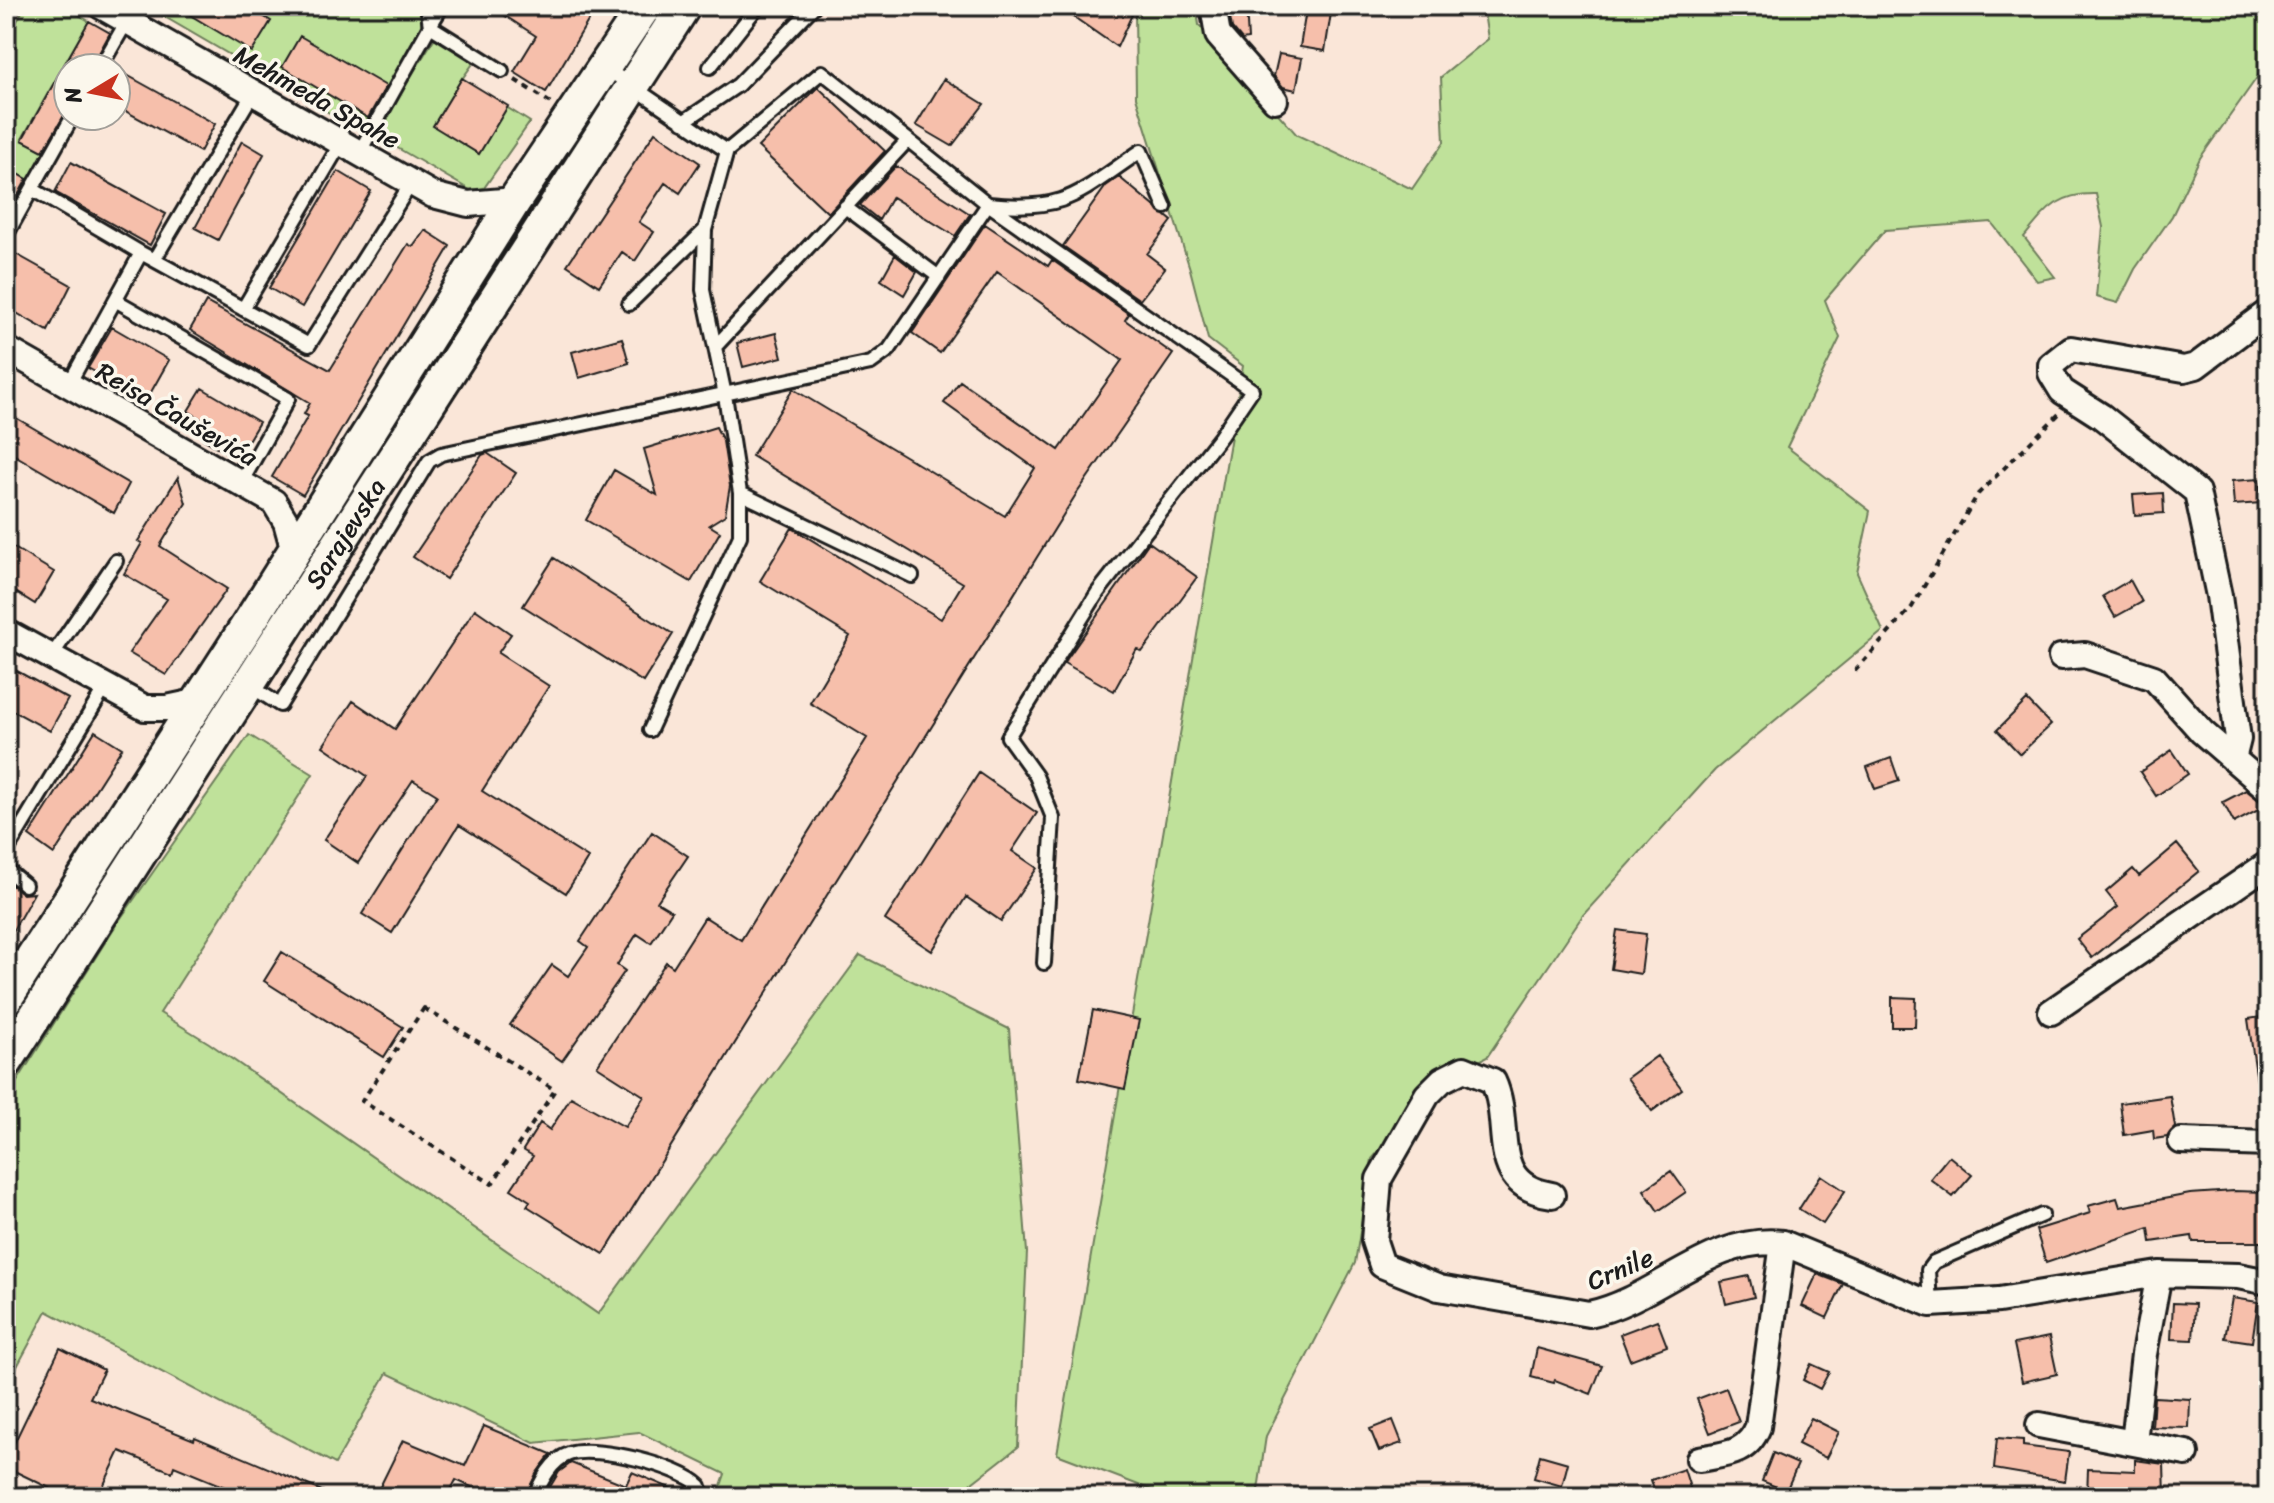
<svg xmlns="http://www.w3.org/2000/svg" width="2274" height="1503" viewBox="0 0 2274 1503" font-family="Sriracha,sans-serif">
<rect width="100%" height="100%" fill="#fae6d8"/>
<filter id="ink" filterUnits="userSpaceOnUse"><feTurbulence type="fractalNoise" baseFrequency=".0125" numOctaves="2"/><feDisplacementMap in="SourceGraphic" scale="16" xChannelSelector="R" yChannelSelector="G"/><feConvolveMatrix kernelMatrix="1 2 1 2 8 2 1 2 1" color-interpolation-filters="sRGB"/></filter>
<g filter="url(#ink)">
<path fill="#bfe19a" stroke="#6e7e5b" stroke-width="2" d="M25,6H63L89,21L22,139L46,153L31,181L6,167V30L11,32Z
M146,6H421V29L362,132Z
M1132,6H1196L1199,25L1297,135L1412,189L1444,142L1441,77L1488,39L1483,6H2268V62L2200,158L2172,216L2135,269L2118,303L2096,297L2103,227L2096,194C2058,193 2047,209 2024,237L2055,277L2037,281L1991,222L1885,230L1825,300L1840,338L1787,447L1870,511L1857,573L1883,631L1715,770L1583,915L1487,1057L1442,1080L1372,1159L1355,1263L1266,1436L1257,1497H1170L1057,1454L1243,366L1208,339L1190,269L1136,97L1135,8Z
M437,34L477,58L462,79L530,122L484,188L470,190L375,135Z
M593,116L591,131L316,552L331,511L580,125Z
M213,709L215,719L6,1040V1019L202,714Z
M249,735L313,774L160,1013L209,1043L598,1314L860,955L1009,1029L1027,1252L1018,1447L954,1497H717L725,1474L639,1432L534,1443L387,1373L335,1464L47,1311L6,1387V1099L116,925Z"/>
<path fill="#f6bfab" stroke="#1c1c1c" stroke-width="2" d="M175,6H246L271,21L252,52Z
M490,6H597L546,92L514,72L536,36Z
M1058,6H1136L1117,47Z
M1228,6H1246L1248,39L1242,40L1232,28Z
M1306,10L1331,13L1325,51L1300,47Z
M89,21L110,33L91,68H68V109L43,151L22,140Z
M300,36L386,86L368,118L282,67Z
M1279,54L1302,58L1296,90L1283,87L1274,76Z
M125,74L215,124L200,152L116,106V91Z
M462,78L508,106L479,154L433,126Z
M944,79L984,104L952,146L916,125Z
M818,87L885,151L828,213L758,147Z
M655,132L700,163L680,193L665,183L639,222L654,232L635,261L622,252L599,286L567,265Z
M242,141L264,154L218,240L195,228Z
M71,162L166,214L150,245L55,192Z
M896,166L970,214L955,236L892,197L879,220L860,205Z
M6,167L27,179L6,217Z
M338,171L371,191L302,307L269,288Z
M1119,177L1172,221L1147,254L1165,268L1140,300L1063,246L1106,186Z
M985,224L1048,266L1052,260L1129,314L1125,320L1173,354L1075,496L604,1254L527,1206L530,1201L511,1189L533,1156L523,1150L540,1123L550,1130L571,1097L625,1127L644,1096L597,1066L666,962L673,967L705,917L741,940L867,738L810,703L850,636L760,581L792,528L941,619L963,583L752,456L793,389L1005,516L1035,468L944,403L960,381L1059,450L1122,360L997,272L940,353L912,333Z
M425,230L450,246L303,495L272,477L308,416L304,414L310,403L190,330L206,302L330,370L408,244L413,247Z
M14,253L71,285L48,331L6,307V268Z
M895,255L917,272L904,295L881,280Z
M112,327L169,360L146,401L88,368Z
M776,333L782,357L743,367L737,343Z
M622,338L629,363L579,378L572,352Z
M202,388L259,422L237,459L203,439L211,425L188,411Z
M6,412L129,484L114,513L6,450Z
M716,427L723,441L730,486L725,515L709,525L720,532L691,582L586,520L614,470L657,495L644,449Z
M487,453L516,473L446,579L413,557L482,455Z
M178,477L186,503L160,546L227,589L166,675L129,653L167,599L124,574L142,543L138,541Z
M2259,479L2261,503L2234,505L2232,481Z
M2163,493L2164,513L2135,515L2133,495Z
M1149,542L1197,577L1142,652L1137,649L1114,691L1064,663Z
M6,543L54,572L35,604L6,586Z
M554,558L673,634L643,682L523,606Z
M2130,580L2142,602L2115,617L2103,596Z
M475,609L511,634L498,653L549,686L482,791L588,858L566,893L459,825L392,933L362,914L437,795L413,780L358,863L324,840L367,776L323,746L353,701L395,729Z
M6,665L68,699L50,731L6,707Z
M2027,700L2051,725L2020,754L1997,730Z
M95,731L122,748L54,854L29,836Z
M2172,750L2188,774L2156,796L2140,772Z
M1891,758L1899,781L1875,789L1867,767Z
M979,773L1037,813L1012,851L1037,868L1001,921L966,897L932,951L885,920Z
M2246,790L2266,806L2234,823L2223,802Z
M652,832L688,856L657,902L672,911L651,943L637,934L617,965L625,971L562,1061L510,1025L552,965L568,976L588,947L580,941Z
M2177,844L2199,871L2092,958L2077,939L2118,907L2106,892L2133,869L2139,876Z
M6,881L23,894L34,893L6,943Z
M1617,930L1646,934L1641,974L1611,969Z
M282,952L403,1027L384,1057L264,981Z
M1892,997L1916,998L1915,1027H1892Z
M1093,1010L1139,1020L1125,1089L1079,1079Z
M2268,1016V1087L2258,1088L2248,1019Z
M1657,1056L1682,1089L1652,1111L1627,1078Z
M2170,1096L2175,1127L2167,1137L2154,1139L2153,1130L2124,1135L2120,1103Z
M1949,1156L1972,1175L1953,1197L1930,1179Z
M1671,1171L1686,1192L1658,1211L1644,1190Z
M1821,1175L1845,1191L1823,1224L1799,1209Z
M2234,1191L2265,1192L2264,1242H2193L2192,1236L2151,1242L2149,1228L2046,1263L2036,1230L2090,1213L2088,1206L2117,1198L2120,1207L2190,1194Z
M1817,1274L1843,1284L1827,1318L1802,1306Z
M1749,1276L1754,1297L1726,1304L1721,1282Z
M2232,1298L2258,1302L2252,1342L2225,1338Z
M2173,1303L2195,1304L2193,1340L2171,1339Z
M1657,1320L1667,1346L1630,1360L1620,1334Z
M2049,1337L2057,1374L2022,1382L2014,1344Z
M60,1348L104,1370L90,1398L194,1440L195,1437L336,1497H249L174,1466L172,1472L120,1451L98,1497H68L6,1467V1460Z
M1537,1348L1602,1366L1591,1394L1555,1380L1554,1383L1531,1377Z
M1811,1364L1829,1372L1820,1389L1803,1380Z
M1726,1388L1739,1422L1710,1433L1697,1399Z
M2154,1397L2190,1399L2189,1428L2152,1427Z
M1811,1418L1839,1432L1826,1458L1798,1444Z
M1393,1420L1402,1443L1379,1451L1370,1429Z
M484,1426L551,1454L536,1474L525,1497H494L456,1480L447,1497H375L403,1440L465,1466Z
M1997,1438L2023,1440V1446L2069,1452L2065,1481L1994,1469Z
M1773,1453L1798,1464L1786,1491L1762,1481Z
M1540,1455L1568,1463L1562,1486L1534,1478Z
M2135,1460L2164,1464L2165,1496L2087,1497L2088,1469L2135,1471Z
M571,1463L626,1485L632,1472L691,1497H544L559,1472Z
M1684,1469L1692,1494L1657,1497L1651,1480Z"/>
<g fill="none" stroke-linecap="round" stroke-linejoin="round">
<g stroke="#1c1c1c" stroke-width="18">
<path id="lane" d="M442,6L430,26L502,71
M604,67L727,151
M710,67L758,6
M100,68L127,21
M73,116L32,189L141,253
M683,122L738,85L814,6
M908,140L988,204L1252,390L1220,437L1098,592L1008,737L1036,776L1053,818L1044,963
M359,153L430,26L427,6
M845,207L939,277
M6,236L32,189
M154,260L309,345L412,182
M115,300L288,399L241,483
M629,304L705,230
M243,309L341,143
M69,384L141,253L154,260L253,93
M740,493L912,576
M51,657L116,561
M249,685L280,705L429,461L441,454L871,363L889,350L988,204C1068,212 1078,193 1141,151L1165,207
M650,730L740,536V493L725,395L703,290L705,230L727,151L822,72L908,140L715,347
M6,852L106,686
M6,869L25,885
M1930,1304L1928,1270L1934,1262L2042,1215
M534,1497C541,1482 551,1460 569,1454C597,1445 680,1466 700,1486L701,1497"/>
</g>
<g stroke="#1c1c1c" stroke-width="30">
<path id="street" d="M101,6L433,195L468,204L515,200
M1213,6L1218,35L1275,100
M6,349L274,502L286,522L294,551
M6,632L145,708H167L195,702
M2061,657L2085,655L2154,678L2202,732L2268,789
M2233,759L2238,739L2219,596L2197,492L2101,416L2062,391L2051,373V365L2071,349L2184,369L2196,366L2268,312
M2051,1012L2268,864
M2181,1141L2268,1144
M1552,1195C1485,1185 1514,1126 1493,1081L1464,1069L1442,1080L1427,1095L1379,1179L1374,1241L1382,1265L1439,1288L1589,1314C1657,1300 1711,1234 1783,1243L1930,1304L1999,1300L2159,1274L2238,1276L2268,1282
M2039,1425L2186,1453
M2134,1442L2144,1354L2159,1274
M1699,1459C1726,1454 1747,1454 1758,1427L1783,1243"/>
</g>
<g stroke="#1c1c1c" stroke-width="38">
<g id="secondary">
<path d="M6,998L249,623L515,200L645,6"/>
<path id="s1" d="M6,1062L684,6"/>
</g>
</g>
<path stroke="#1c1c1c" stroke-width="4" stroke-dasharray="6 6" stroke-linecap="butt" d="M515,80L551,103
M1855,671L1912,607L1978,494L2059,414
M424,1008L555,1090L492,1184L362,1101Z"/>
<use href="#lane" stroke="#fbf7ec" stroke-width="12"/>
<use href="#street" stroke="#fbf7ec" stroke-width="24"/>
<use href="#secondary" stroke="#fbf7ec" stroke-width="32"/>
</g>
</g>
<g text-anchor="middle" dominant-baseline="central" stroke-width="7" stroke-linejoin="round" paint-order="stroke">
<g font-size="26" fill="#1c1c1c" stroke="#fbf7ec">
<text transform="translate(317 97) rotate(29)">Mehmeda Spahe</text>
<text transform="translate(177 414) rotate(30)">Reisa Čauševića</text>
<text stroke="none"><textPath href="#s1" startOffset="628">Sarajevska</textPath></text>
<text transform="translate(1620 1269) rotate(-23)">Crnile</text>
</g>
</g>
<rect width="2274" height="1503" fill="none" stroke="#fbf7ec" stroke-width="32"/>
<rect x="16" y="16" width="2242" height="1471" fill="none" stroke="#1c1c1c" stroke-width="3" filter="url(#ink)"/>
<g transform="translate(92 92) rotate(260)"><circle r="38" fill="#fbf7ec" stroke="#a29f99" stroke-width="2"/>
<path d="M0-6L14 30L0 20L-14 30Z" fill="#c8321e"/>
<text y="-12" font-size="22" font-weight="bold" text-anchor="middle" fill="#1c1c1c">N</text>
</g>
</svg>
